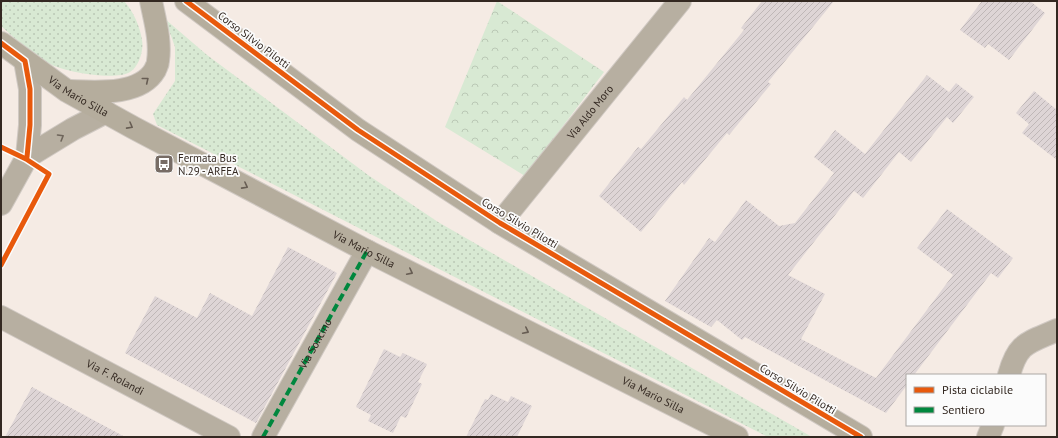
<svg xmlns="http://www.w3.org/2000/svg" width="1058" height="438" viewBox="0 0 1058 438" font-family="'PT Sans',sans-serif">
<defs>
<pattern id="grass-dots" width="8" height="8" patternUnits="userSpaceOnUse"><rect width="8" height="8" fill="#d8e9d3"/><path d="M2 2h.1M6 6h.1" fill="none" stroke="#bac8b5" stroke-width="1.8" stroke-linecap="round"/></pattern>
<pattern id="park-crowns" width="20" height="18" patternUnits="userSpaceOnUse"><rect width="20" height="18" fill="#d8e9d3"/><path d="M2 6a3 3 0 1 1 6 0M12 15a3 3 0 1 1 6 0" fill="none" stroke="#bac8b5"/></pattern>
<pattern id="building-hatch" width="6" height="6" patternUnits="userSpaceOnUse"><rect width="6" height="6" fill="#ded5d6"/><path d="M-1 1l2-2M0 6l6-6M5 7l2-2" fill="none" stroke="#bfb7b7"/></pattern>
</defs>
<rect width="100%" height="100%" fill="#f5ebe4"/>
<path fill="url(#grass-dots)" d="M1,1H124C133,11 140,26 142,40C144,50 139,67 130,72C115,81 67,72 52,65C32,56 17,40 1,26Z
M165,19L207,55L368,175L438,222L812,437H768L157,125L153,114L175,81V47Z"/>
<path fill="url(#park-crowns)" d="M497,1L604,72L525,176L445,127Z"/>
<path fill="url(#building-hatch)" d="M762,1H834L768,82L771,84L729,135L727,133L684,185L682,182L641,232L599,196L638,147L641,149L684,97L687,100L744,30L741,28Z
M982,1H1030L1045,13L1009,60L988,44L985,48L960,30Z
M927,75L949,92L956,83L974,97L953,123L947,117L911,162L899,152L863,198L854,191L788,275L825,294L801,339L876,378L953,275L917,248L947,209L1013,258L998,278L991,273L914,375H907V385L886,413L745,337L742,340L717,320L711,327L665,301L709,238L715,242L746,200L779,226L795,223L834,173L814,157L835,130L865,154Z
M1034,91L1057,110V160L1022,133L1029,124L1016,113Z
M288,247L337,273L256,423L125,353L155,296L197,318L210,293L252,316Z
M384,349L400,357L403,353L427,364L418,382L422,384L406,418L401,416L393,433L368,421L371,415L356,407Z
M32,387L125,437H5Z
M491,394L508,402L511,396L532,406L517,437H466L485,399L488,400Z"/>
<g fill="none" stroke-linecap="round" stroke-linejoin="round">
<g stroke="#d0c9c3" stroke-width="24">
<g id="street">
<path d="M27,157L73,129L106,112"/>
<path d="M1,204L27,157L30,125V89L25,61"/>
<path id="s1" d="M500,223L680,1"/>
<path id="s2" d="M1,317L229,437"/>
<path d="M1009,375C1018,342 1028,343 1057,330"/>
<path id="s3" d="M263,437L367,251"/>
<path d="M988,437L993,425"/>
</g>
</g>
<g stroke="#d0c9c3" stroke-width="24">
<g id="secondary">
<path d="M186,1L358,130L500,223L861,437"/>
<path id="s4" d="M1,43L67,91L134,128L367,251L737,437"/>
<path d="M70,91C96,92 140,96 155,70C156,67 158,65 158,61C161,41 155,21 151,1"/>
</g>
</g>
<use href="#street" stroke="#b7afa1" stroke-width="22"/>
<use href="#secondary" stroke="#b5ad9d" stroke-width="22"/>
<path stroke="#00873e" stroke-width="4" stroke-dasharray="8 4" stroke-linecap="butt" d="M263,437L367,251"/>
<g stroke="#fbfbfb" stroke-width="8">
<path id="cycleway" d="M186,1L358,130L500,223L861,437
M1,43L25,61L30,89V125L27,157
M1,147L26,159L49,174L1,265"/>
</g>
<use href="#cycleway" stroke="#e8590c" stroke-width="5"/>
</g>
<defs><path id="oneway-chevron" d="M-2-3.5L2.5 0L-2 3.5" fill="none" stroke-width="1.6" stroke-linecap="round" stroke-linejoin="round"/></defs>
<g stroke="#675d53">
<use href="#oneway-chevron" transform="translate(146 80) rotate(-39)"/>
<use href="#oneway-chevron" transform="translate(130 126) rotate(29)"/>
<use href="#oneway-chevron" transform="translate(245 186) rotate(28)"/>
<use href="#oneway-chevron" transform="translate(410 272) rotate(27)"/>
<use href="#oneway-chevron" transform="translate(526 331) rotate(27)"/>
</g>
<use stroke="#6e655b" href="#oneway-chevron" transform="translate(61 137) rotate(-31)"/>
<defs>
<g id="bus-square" transform="scale(1)"><rect x="-9" y="-9" width="18" height="18" rx="4" fill="#776c65" stroke="#fbfbfb"/><path d="M-5-6H5V4H4V6H2V4H-2V6H-4V4H-5ZM-3.5-4V0h7V-4ZM-3.5 1.2v1.5H-2V1.2ZM2 1.2v1.5H3.5V1.2Z" fill="#fff"/></g>
</defs>
<g fill-rule="evenodd">
<use href="#bus-square" x="164" y="164"/>
</g>
<g text-anchor="middle" dominant-baseline="central" stroke-width="3.5" stroke-linejoin="round" paint-order="stroke">
<g font-size="11" fill="#332821" stroke="#fbfbfb">
<text transform="translate(254 40) rotate(37)">Corso Silvio Pilotti</text>
<text stroke="none"><textPath href="#s4" startOffset="94">Via Mario Silla</textPath></text>
<text stroke="none"><textPath href="#s1" startOffset="143">Via Aldo Moro</textPath></text>
<text transform="translate(520 223) rotate(31)">Corso Silvio Pilotti</text>
<text stroke="none"><textPath href="#s4" startOffset="418">Via Mario Silla</textPath></text>
<text stroke="none"><textPath href="#s3" startOffset="107">Via Soncino</textPath></text>
<text stroke="none"><textPath href="#s2" startOffset="129">Via F. Rolandi</textPath></text>
<text transform="translate(798 389) rotate(31)">Corso Silvio Pilotti</text>
<text stroke="none"><textPath href="#s4" startOffset="742">Via Mario Silla</textPath></text>
</g>
<g font-size="11" fill="#332821" stroke="#fbfbfb" text-anchor="start">
<text x="178" y="158">Fermata Bus<tspan x="178" dy="13">N.29 - ARFEA</tspan></text>
</g>
</g>
<rect width="1058" height="438" fill="none" stroke="#332821" stroke-width="4"/>
<rect x="906" y="374" width="140" height="52" fill="#fbfbfb" stroke="#aba7a4"/>
<rect x="914" y="387" width="20" height="6" fill="#e8590c" stroke="#aba7a4"/>
<text x="942" y="394" font-size="12" fill="#332821">Pista ciclabile</text>
<rect x="914" y="407" width="20" height="6" fill="#00873e" stroke="#aba7a4"/>
<text x="942" y="414" font-size="12" fill="#332821">Sentiero</text>
</svg>
